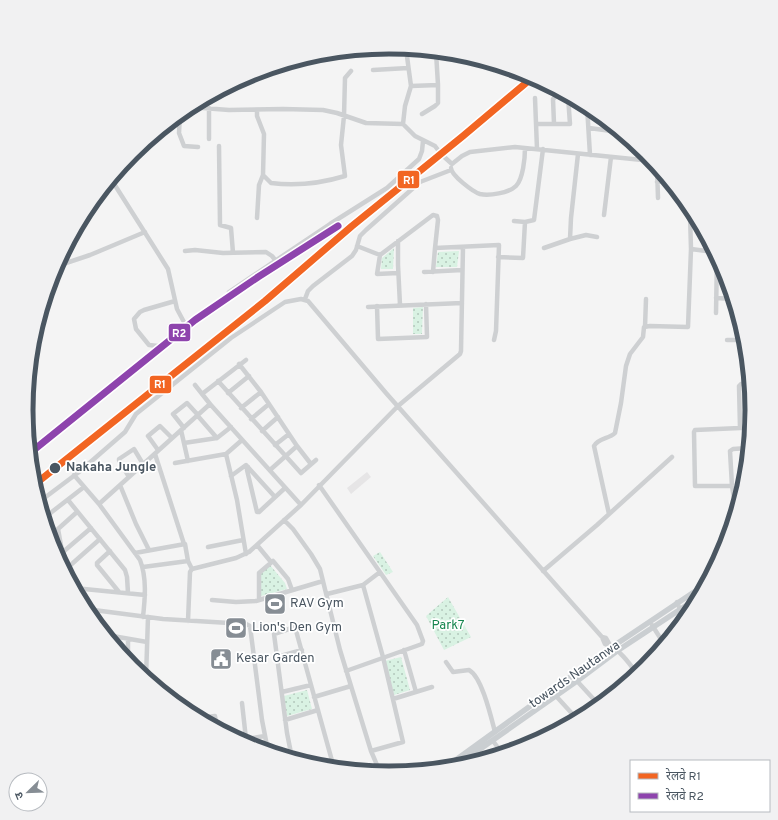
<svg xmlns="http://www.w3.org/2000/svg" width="778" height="820" viewBox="0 0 778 820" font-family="Overpass,'Noto Sans Devanagari',sans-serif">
<defs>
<pattern id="park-dots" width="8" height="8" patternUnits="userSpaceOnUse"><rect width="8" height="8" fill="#d9f2e3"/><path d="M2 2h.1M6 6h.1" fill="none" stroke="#b2c7bb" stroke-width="1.8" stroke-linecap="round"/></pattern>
</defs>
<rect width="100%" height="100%" fill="#f4f4f4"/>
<path fill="#e6e5e6" d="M367,472L371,477L351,494L347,488Z"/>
<path fill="url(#park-dots)" d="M394,248L393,269H381L382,258Z
M459,251L457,267H436L438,252Z
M423,307L422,334H413V308Z
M380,552L393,572L386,575L373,556Z
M270,565L285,583L287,589L261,596V573Z
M448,597L471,637L444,650L426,616Z
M401,657L410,690L394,695L385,661Z
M307,690L312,709L287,716L284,696Z"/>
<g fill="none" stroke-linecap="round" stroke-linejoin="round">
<path stroke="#ced0d2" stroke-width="4.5" d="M370,49L399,48
M406,49L411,86L438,85L436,52
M327,53L329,55L353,54L354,50
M373,70L408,68
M535,98L537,149
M587,106L590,155
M190,107L229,110L283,109L323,110L337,113L366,123L403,124L415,136L435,146L441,154L452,164L462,156L470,152L515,147L652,161
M180,114L179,133L184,146L198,147
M422,114L435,106L438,103V85
M403,124L405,106L411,86
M536,124H570L568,96
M554,124L553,99L561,92
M589,128L619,132
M209,139V108
M219,146L220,225L231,228L233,253
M657,167L658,198
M451,168C451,175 473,192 480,194C489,196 509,193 516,186C523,179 525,158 525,148
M263,175L271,183C295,186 322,183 345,176L341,145L344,116L345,78L351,71
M111,179L168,269L177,309L185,324L162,344L158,346L149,345L136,329L134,319L140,312L144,310L175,301
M657,182L668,181
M690,208V215H695
M604,215L611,157
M257,218L259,185L263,175L264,134L257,116V110
M514,221L525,222
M570,239L586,235L597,237
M398,241V265L400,305
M357,246L380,255
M544,248L570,239L571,218L578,154
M691,249L714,252
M185,251L195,250L223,253L266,252L272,256L276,261
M498,257L523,258L525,222L534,220L543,149
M57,266L90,255L145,232
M424,272L462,270
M433,272L435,248
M398,273L377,274L380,255L433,215L437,216L438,220L435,248L499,245L496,331L494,340
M229,292L330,224L387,188L419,159L422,151L423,141
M716,298L733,299
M305,299L308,291L313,286L352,256L356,250L360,236L366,230L420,182L451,170
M377,306L378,339L427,337L426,304
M368,307L462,303
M716,313L717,257
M645,327L646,299
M727,340H745
M738,341L739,320
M239,364L261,392L297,446
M218,381L301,473L316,460
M749,383L741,384L739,386L740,428H750
M195,385L210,404
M228,393L249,376
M202,394L246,360
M241,408L261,392
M197,415L217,438
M251,419L269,404
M184,428L173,414L187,403L198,415
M181,430L188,461
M262,431L278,417
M184,443L217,438L231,427
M275,445L289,434
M158,450L148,436L160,426L172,438
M155,454L184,544
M226,454L237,500L246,554
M175,463L226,454L242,440
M248,467L247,470L257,512H259L285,488
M270,470L297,446L311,464
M74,475L99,504L140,560C147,578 145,599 143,617
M231,476L246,465L275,497
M129,477L119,460V459L134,449L143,464
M120,485L136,524L149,550
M319,485L417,625L423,641L422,644L346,671
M732,486H695L694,432L695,430L740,428
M68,500L125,570L127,577L128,593
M39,502L79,472L125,432L136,414L231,338L285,302L301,299L308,301L386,393L602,637L605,644C618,647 630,664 637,674
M99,504L210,404L301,505
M736,511L732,486L730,451L733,449L748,448
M77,512L58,529L62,551L63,552L91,528
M609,514L594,446C598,438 609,439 615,433L621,403L626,366L630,354L643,337L644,327L650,326L688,327L691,249L690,215
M44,518L84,487
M284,520L293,529L311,554L320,569L340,650L351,686L371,751L380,772
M257,545L271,562
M208,547L243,540
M110,551L97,563V565L119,592
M135,553L185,544L188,561L192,569L190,572L188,621
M143,567L188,561
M192,569L236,558L249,552L301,505L398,406L460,354L461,351L463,247
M65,570L100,539
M543,571L597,525L672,457
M363,585L383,657L403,742L371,751
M74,588L145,595
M327,594L363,585L380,572
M212,600L236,602L256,601L323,581
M259,600V573L273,561L288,579L292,590
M677,602L684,620
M86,609L163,619L246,624L250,626L262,720L268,751
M652,625L664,644
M107,635L147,642
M602,637L606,638L610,645
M404,650L416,692
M277,657L302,650
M128,661V639
M446,662L453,672L469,670C482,677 491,717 495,732
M634,669L649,659H652
M146,678L148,617
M577,681L599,705
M282,692L311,685
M165,694L170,695L171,698
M556,696L577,719
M314,697L351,686
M393,699L432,687
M242,703L246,739
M198,718L215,716L217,728
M285,720L318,710
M240,740L265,736
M493,741L502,753
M292,758L287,733L274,634L295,627L334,768"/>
<path stroke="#caced1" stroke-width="5.5" d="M456,766L577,681L617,651L699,597
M446,767L612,647L706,584"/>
<g stroke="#fff" stroke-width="10">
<path id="rail-1" d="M34,485L265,301L352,226L463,136L533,77"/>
</g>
<g stroke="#fff" stroke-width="10">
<path id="rail-2" d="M30,453L195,320L258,277L338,226"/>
</g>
<use href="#rail-1" stroke="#f26522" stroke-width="7"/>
<use href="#rail-2" stroke="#8e44ad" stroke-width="7"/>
</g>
<defs>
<g id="stadium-square" transform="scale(1.15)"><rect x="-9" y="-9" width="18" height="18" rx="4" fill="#868d94" stroke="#fff"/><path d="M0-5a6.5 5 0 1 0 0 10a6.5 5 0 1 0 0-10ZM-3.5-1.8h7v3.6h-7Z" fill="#fff"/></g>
<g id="civic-square" transform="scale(1.15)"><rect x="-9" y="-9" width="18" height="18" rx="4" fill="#868d94" stroke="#fff"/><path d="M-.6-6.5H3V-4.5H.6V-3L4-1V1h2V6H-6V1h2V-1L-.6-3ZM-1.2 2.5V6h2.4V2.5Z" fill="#fff"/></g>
</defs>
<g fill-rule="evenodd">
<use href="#stadium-square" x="275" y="604"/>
<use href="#stadium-square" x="236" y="628"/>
<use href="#civic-square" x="221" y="659"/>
</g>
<circle fill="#4a5661" stroke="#fff" stroke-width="1.5" cx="55" cy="468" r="6"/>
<g text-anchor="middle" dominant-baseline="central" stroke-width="3.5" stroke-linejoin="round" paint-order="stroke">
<g font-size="13" font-weight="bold" fill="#4a5661" stroke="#fff" text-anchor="start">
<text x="66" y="468">Nakaha Jungle</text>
</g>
<g font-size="13" fill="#4a5661" stroke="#fff" text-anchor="start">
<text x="290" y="604">RAV Gym</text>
<text x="252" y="628">Lion's Den Gym</text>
<text x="236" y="659">Kesar Garden</text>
</g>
<g font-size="13" fill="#17864f" stroke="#fff">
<text x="448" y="626">Park7</text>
</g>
<g font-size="13" fill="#4a5661" stroke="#fff">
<text transform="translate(575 675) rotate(-35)">towards Nautanwa</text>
</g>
</g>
<path d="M0 0H778V820H0ZM33 410a356 356 0 1 1 712 0a356 356 0 1 1-712 0Z" fill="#f1f1f2" fill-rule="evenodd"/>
<path fill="none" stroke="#4a5661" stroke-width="5" d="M33 410a356 356 0 1 1 712 0a356 356 0 1 1-712 0Z"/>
<g stroke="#fff" stroke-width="1.5">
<rect x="397" y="170" width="23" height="19" rx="4" fill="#f26522"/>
<rect x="168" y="323" width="23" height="19" rx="4" fill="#8e44ad"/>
<rect x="149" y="375" width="23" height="19" rx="4" fill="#f26522"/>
</g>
<g font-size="11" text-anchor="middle" font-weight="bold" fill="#fff">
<text x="409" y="184">R1</text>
<text x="179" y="337">R2</text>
<text x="160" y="388">R1</text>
</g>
<rect x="630" y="760" width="140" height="52" fill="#ffffff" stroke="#b7bbc0"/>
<rect x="638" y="773" width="20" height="6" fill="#f26522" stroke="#b7bbc0"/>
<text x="666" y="780" font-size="12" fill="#4a5661">रेलवे R1</text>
<rect x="638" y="793" width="20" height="6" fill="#8e44ad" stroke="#b7bbc0"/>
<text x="666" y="800" font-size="12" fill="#4a5661">रेलवे R2</text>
<g transform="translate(28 792) rotate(247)"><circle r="19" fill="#ffffff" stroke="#b7bbc0"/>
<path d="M0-3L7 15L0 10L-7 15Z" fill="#868d94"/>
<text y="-6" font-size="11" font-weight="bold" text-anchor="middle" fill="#4a5661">उ</text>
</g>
</svg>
